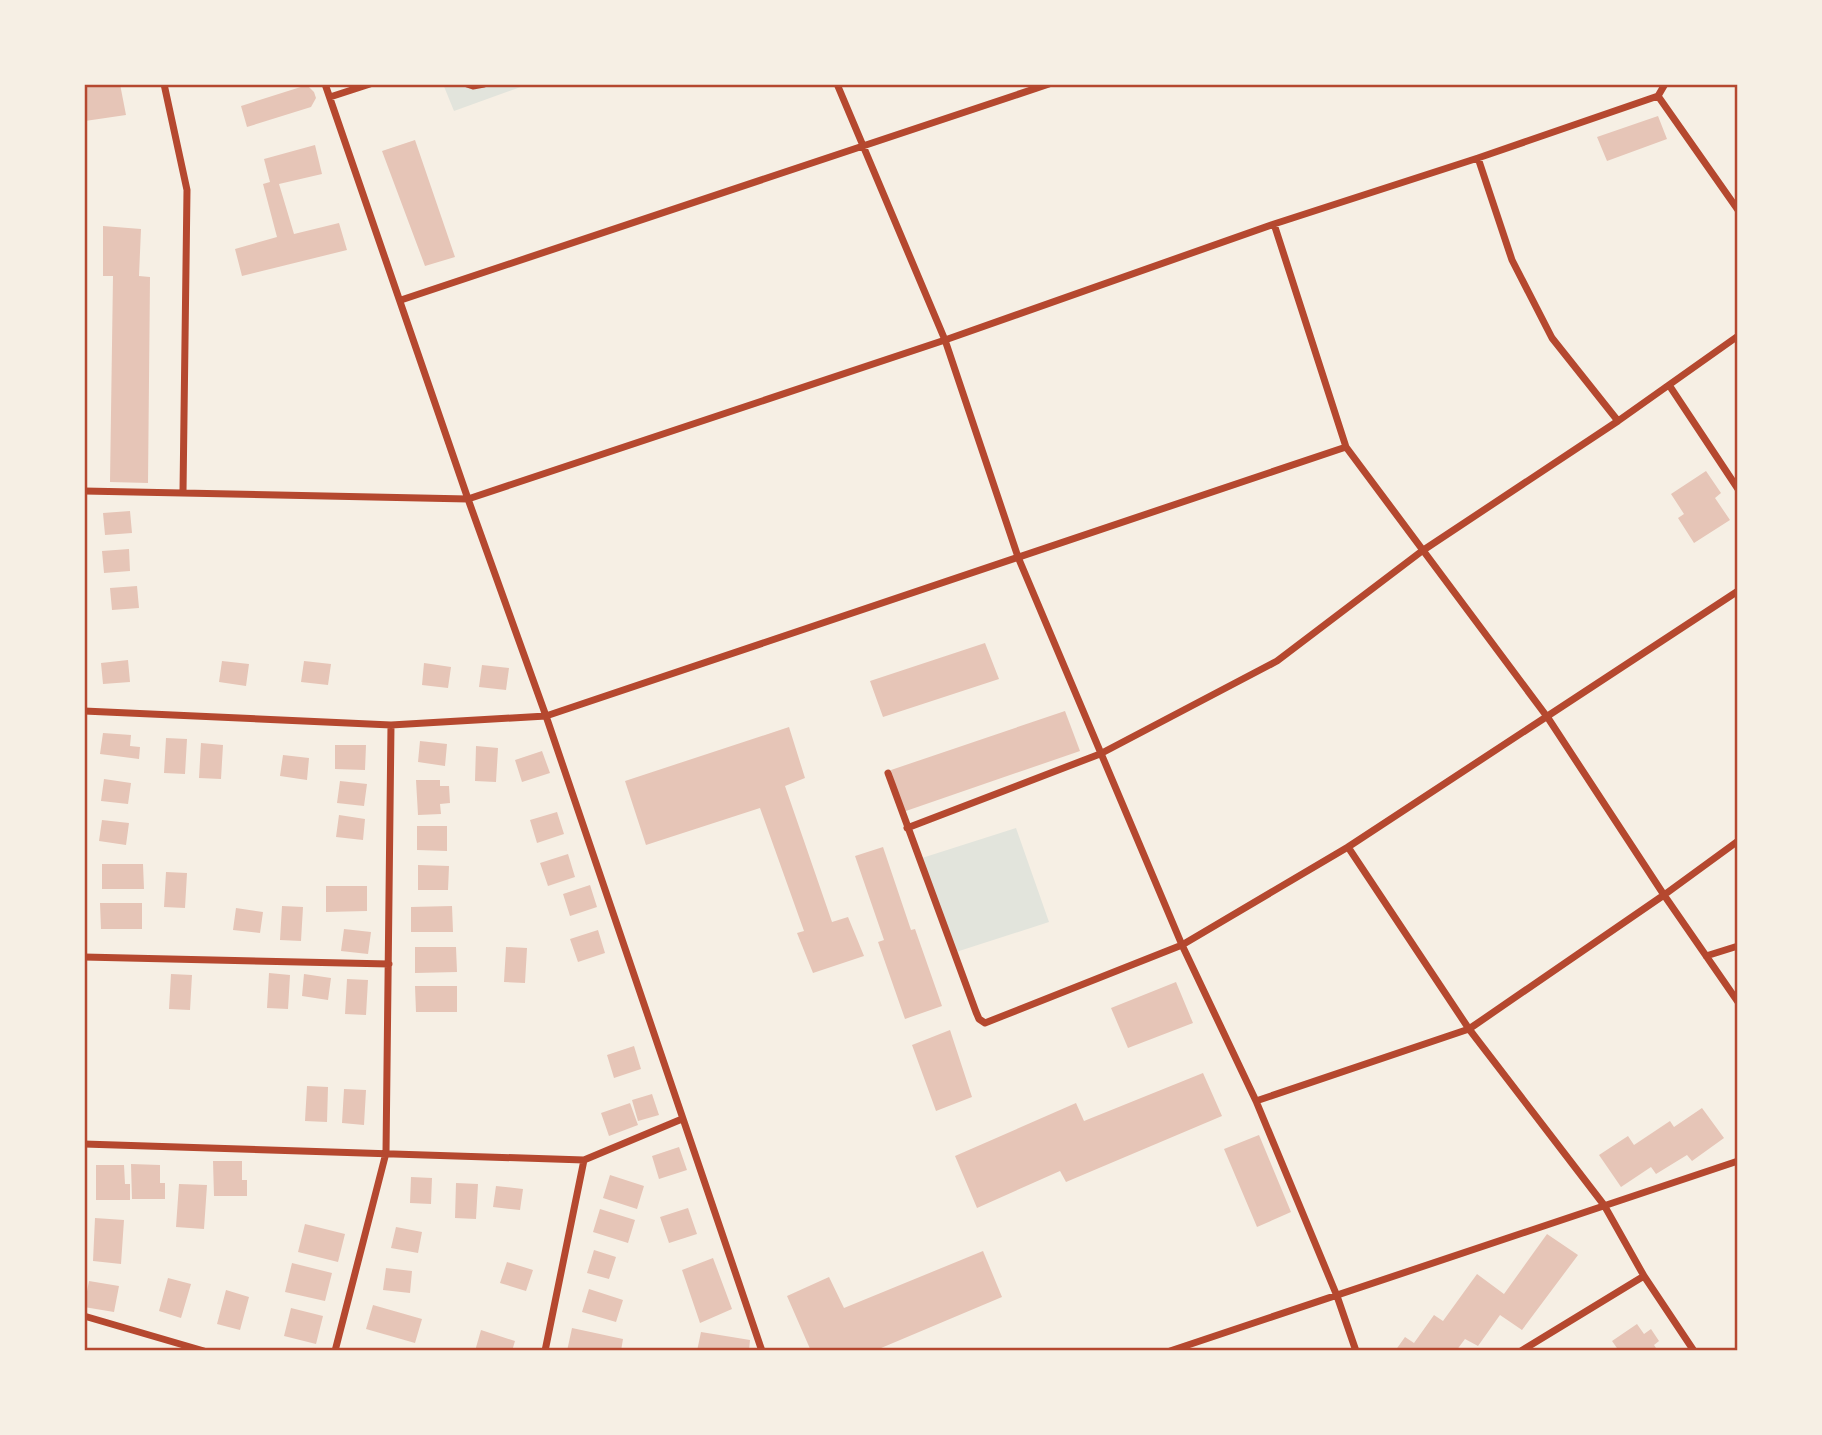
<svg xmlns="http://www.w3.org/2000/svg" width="1822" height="1435" viewBox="0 0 1822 1435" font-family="'Noto Sans',sans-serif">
<rect width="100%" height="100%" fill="#f6efe4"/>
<path fill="#e2e4dc" d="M443,84H529L454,111Z
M1016,828L1049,922L956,952L922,858Z"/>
<path fill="#e6c5b7" d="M84,84H120L126,115L85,121Z
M307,85L314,92L316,98L311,107L247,127L241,106Z
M1658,116L1667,139L1607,161L1597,137Z
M415,140L455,257L425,266L382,151Z
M315,145L322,174L279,184L294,234L339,223L347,250L242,276L235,249L277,237L263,184L270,182L264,159Z
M103,226L141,229L139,276L150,277L148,483L110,482L113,276H103Z
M1706,471L1721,493L1715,498L1730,520L1694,543L1678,518L1684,514L1671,494Z
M130,511L132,533L105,535L103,513Z
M129,549L130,571L104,573L102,551Z
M137,586L139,608L112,610L110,588Z
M985,643L999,679L883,717L870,681Z
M128,660L130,682L103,684L101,663Z
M222,661L249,664L246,686L219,682Z
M304,661L331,664L328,685L301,682Z
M424,663L451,667L448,688L422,685Z
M482,665L509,668L506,690L479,687Z
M1065,711L1080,751L903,812L891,770Z
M789,727L805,778L785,786L832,922L848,917L864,956L813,973L797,933L804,931L760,808L646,845L625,781Z
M103,733L131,735L130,746L140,747L139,759L100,754Z
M166,738L187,739L185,774L164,773Z
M420,741L447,744L445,766L418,762Z
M201,743L223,745L221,779L199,778Z
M335,745H366L365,770L335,769Z
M476,746L498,748L496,782L475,781Z
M542,751L550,773L522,782L515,760Z
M283,755L309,758L307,780L280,776Z
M104,779L131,783L128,804L101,801Z
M416,780H440V786H449L450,803L440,804L441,814L418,815Z
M340,781L367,784L364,806L337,803Z
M557,812L564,834L537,843L530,820Z
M339,815L365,819L363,840L336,837Z
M102,820L129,823L126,845L99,841Z
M417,826H447V851L417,850Z
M883,847L911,930L915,929L942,1006L905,1019L878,942L884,940L855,856Z
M568,854L575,877L548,886L540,863Z
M102,864H143L144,889H102Z
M418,865L449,866L448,890H418Z
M166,872L187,873L185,908L164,907Z
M590,885L597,907L570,916L563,894Z
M326,886H367V911L326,912Z
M100,903H142V929H101Z
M282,906L303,907L301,941L280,940Z
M452,906L453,932H411V907Z
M236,908L263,912L260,933L233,930Z
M344,929L371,932L368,954L341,951Z
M598,930L605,953L578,962L570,939Z
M415,947H456L457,972L415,973Z
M506,947L527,948L525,983L504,982Z
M269,973L290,975L288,1009L267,1008Z
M171,974L192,975L190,1010L169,1009Z
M304,974L331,978L328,1000L302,996Z
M347,979L368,980L366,1015L345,1014Z
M1176,982L1193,1023L1128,1048L1111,1008Z
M415,986H457V1012H416Z
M950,1030L972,1097L936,1111L912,1045Z
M634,1046L641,1069L614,1078L607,1055Z
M1203,1073L1222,1116L1066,1182L1060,1171L977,1208L955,1156L1076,1103L1084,1121Z
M307,1086L328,1087L327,1122L305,1121Z
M344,1089L366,1090L364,1125L342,1123Z
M652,1094L659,1115L638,1121L632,1100Z
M630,1103L638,1125L609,1136L601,1113Z
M1702,1108L1724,1138L1692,1161L1687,1155L1656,1174L1651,1167L1621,1187L1599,1155L1628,1136L1634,1145L1670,1121L1674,1127Z
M1259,1135L1291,1212L1257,1227L1224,1149Z
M679,1147L687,1170L659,1179L652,1156Z
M213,1161H242V1180H247V1196H214Z
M131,1164L160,1165V1183H165V1199H132Z
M96,1165H124L125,1184H130V1200H96Z
M610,1175L644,1186L637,1209L603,1198Z
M411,1177L432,1178L431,1204L410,1203Z
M456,1183L478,1184L476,1219L455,1218Z
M179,1184L207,1185L204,1229L176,1227Z
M496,1186L523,1189L520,1210L493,1207Z
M688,1208L697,1234L669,1243L660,1217Z
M600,1209L635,1220L628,1243L593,1232Z
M95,1218L124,1220L121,1264L93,1261Z
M305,1224L345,1234L338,1262L298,1252Z
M396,1227L422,1232L418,1253L391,1248Z
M1547,1234L1578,1255L1522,1330L1500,1315L1478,1346L1465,1339L1456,1351H1395L1405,1337L1414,1343L1434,1315L1443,1321L1477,1274L1504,1294Z
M594,1250L616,1257L609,1279L587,1273Z
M983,1251L1002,1297L874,1351H811L787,1296L829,1277L844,1308Z
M713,1258L732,1309L700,1323L682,1270Z
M507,1262L533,1270L526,1291L500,1283Z
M292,1263L332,1273L325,1301L285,1292Z
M386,1268L412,1271L410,1293L383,1290Z
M168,1278L191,1284L181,1318L159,1311Z
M89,1281L119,1286L114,1312L84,1307Z
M589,1289L623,1300L616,1322L582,1312Z
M226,1290L249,1297L240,1330L217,1324Z
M373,1305L422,1319L415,1343L366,1329Z
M291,1308L323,1316L316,1344L284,1336Z
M1637,1324L1644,1334L1651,1329L1659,1341L1654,1345L1658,1351H1619L1612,1341Z
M572,1328L623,1339L621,1351H567Z
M481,1330L515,1341L512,1351H475Z
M701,1332L750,1340L749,1351H697Z"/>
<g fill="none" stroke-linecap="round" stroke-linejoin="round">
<path stroke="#b5482f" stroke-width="7" d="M164,84L187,190L183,492
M325,84L468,499L546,716L762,1351
M467,84L473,86L484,84
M837,84L945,340L1018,557L1182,945L1256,1101L1337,1296L1356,1351
M1658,96L1738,210
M330,97L370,84
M1478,158L1512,260L1552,338L1618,421
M1274,224L1346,447L1548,718L1664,895L1738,1002
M401,300L1049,84
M1669,385L1738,489
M84,491L468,499L945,340L1274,224L1478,158L1658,96L1665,84
M84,711L391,725L546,716L1346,447
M888,773L976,1012L979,1019L985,1023L990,1021L1182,945L1348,847L1738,591
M907,828L1100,754L1277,661L1422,551L1618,421L1738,336
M1348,847L1469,1029L1604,1205L1644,1276L1694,1351
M1706,956L1738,946
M84,957L389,964
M1256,1101L1469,1029L1664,895L1738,841
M84,1144L584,1160L682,1119
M84,1316L204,1351
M335,1351L386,1153L391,725
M545,1351L584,1160
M1170,1351L1738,1161
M1521,1351L1644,1276"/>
</g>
<rect width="1822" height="1435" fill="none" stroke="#f6efe4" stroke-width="172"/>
<rect x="86" y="86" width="1650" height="1263" fill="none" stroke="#b5482f" stroke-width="2.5"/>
</svg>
